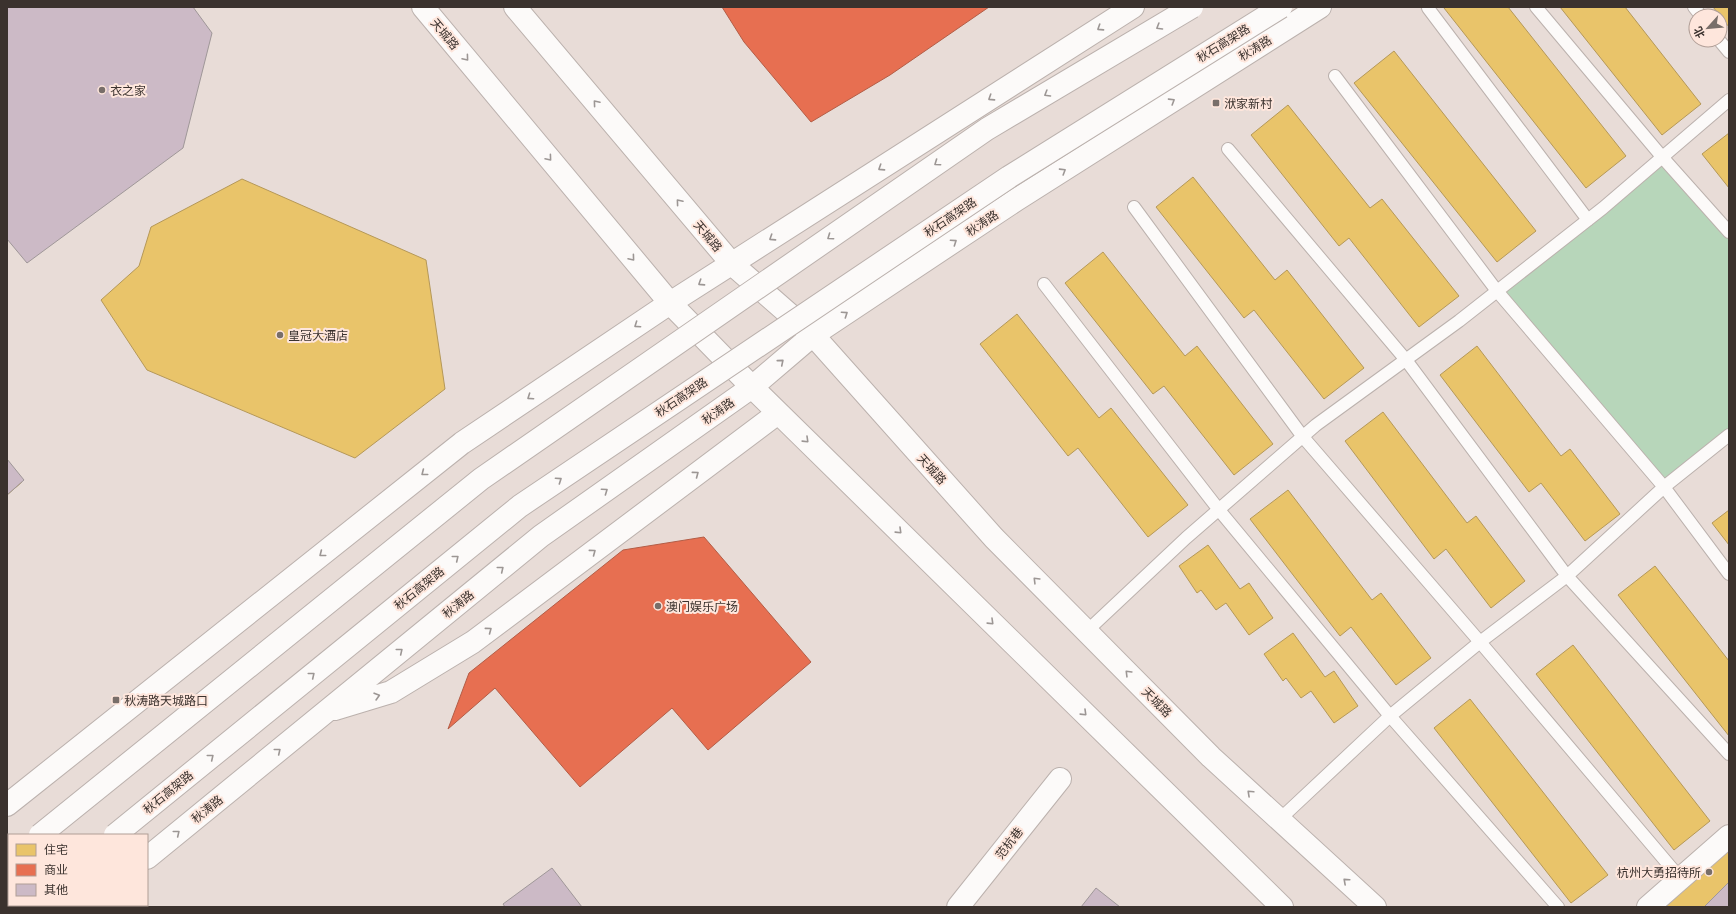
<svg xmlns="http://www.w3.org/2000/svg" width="1736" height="914" viewBox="0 0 1736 914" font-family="'Titillium Web','Noto Sans SC',sans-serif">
<rect width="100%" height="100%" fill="#e8dcd7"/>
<path fill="#b7d6ba" d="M1663,158L1729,232V438L1664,487L1497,291Z"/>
<path fill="#e9c46a" stroke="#b59858" d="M1446,7H1508L1626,156L1586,188L1444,8Z
M1560,7H1625L1701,104L1662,135Z
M1713,7H1729V27Z
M1394,51L1536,231L1497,262L1354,83Z
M1288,105L1370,208L1382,199L1459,296L1419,327L1349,238L1339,246L1251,135Z
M1729,133V188L1702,154Z
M1193,177L1275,280L1287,270L1364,368L1324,399L1254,310L1244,318L1156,207Z
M242,179L426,260L445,389L355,458L147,370L101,300L139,266L151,227Z
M1103,252L1185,356L1197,346L1273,444L1234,475L1164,386L1153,394L1065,283Z
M1017,314L1099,418L1111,408L1188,505L1148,537L1078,448L1068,456L980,344Z
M1477,346L1561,456L1570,449L1620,514L1585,541L1541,483L1529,492L1440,375Z
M1383,412L1467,523L1476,516L1525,581L1491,608L1446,549L1434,559L1345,441Z
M7,463L22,482L7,495Z
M1288,490L1372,600L1381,593L1431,658L1396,685L1351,627L1340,636L1250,519Z
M1729,510V545L1712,523Z
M1208,545L1240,589L1249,583L1273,618L1249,635L1226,603L1216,610L1201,590L1197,593L1179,566Z
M1655,566L1729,661V736L1618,595Z
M1293,633L1325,677L1334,671L1358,706L1334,723L1311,691L1301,698L1286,678L1283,681L1264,654Z
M1573,645L1710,821L1674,850L1536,674Z
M1470,699L1608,875L1571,903L1434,728Z
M1729,837V907H1648Z"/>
<path fill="#e76f51" stroke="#b35d46" d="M722,7H989L890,75L811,122L744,42Z
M704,537L811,662L708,750L672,708L580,787L495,688L448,729L469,673L623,550Z"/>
<path fill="#ccbac6" stroke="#9f9798" d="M7,7H193L212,33L183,148L27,263L7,239Z
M7,459L24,480L7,495Z
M552,868L582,907H505L503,904Z
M1729,882V907H1704Z
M1096,888L1120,907H1081Z"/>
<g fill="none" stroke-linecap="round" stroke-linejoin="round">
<g stroke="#bbb1ad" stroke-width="14">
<path id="service" d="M1536,7L1663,158L1729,232
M1694,7L1701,16
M1428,8L1588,220
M1719,40L1729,52
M1335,76L1497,291L1664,487L1729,574
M1228,149L1406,360L1567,576L1729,754
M1134,207L1303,437L1480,642L1680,878
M1044,284L1219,510L1390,716L1558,907
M1087,631L1186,538L1316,425L1459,321L1603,208L1729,100
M1279,820L1390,716L1480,642L1567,576L1664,487L1729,435"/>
</g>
<g stroke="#bbb1ad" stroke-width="24">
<path id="minor" d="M1648,907L1729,836"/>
</g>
<g stroke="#bbb1ad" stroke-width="24">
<path id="tertiary" d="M958,907L1060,779"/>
</g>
<g stroke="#bbb1ad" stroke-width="24">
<path id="primary" d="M423,7L670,303L752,387L1282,907
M515,7L732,264L813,335L994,538L1211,757L1375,907
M335,709L391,692L473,642L778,413
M7,805L462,443L670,303L1133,7
M147,858L541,536L752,387L813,335L1016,200L1320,7
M86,907L89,905"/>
</g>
<g stroke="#bbb1ad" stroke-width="24">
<path id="trunk" d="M7,862L9,860
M27,907L29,905"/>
</g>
<use href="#service" stroke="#fcfaf9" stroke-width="12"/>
<use href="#minor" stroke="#fcfaf9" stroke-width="22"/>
<use href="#tertiary" stroke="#fcfaf9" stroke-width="22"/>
<use href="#primary" stroke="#fcfaf9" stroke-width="22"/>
<use href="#trunk" stroke="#fcfaf9" stroke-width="22"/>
<g stroke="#bbb1ad" stroke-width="24" stroke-linecap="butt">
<path id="trunk-bridge" d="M40,835L481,479L987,129L1192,7
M115,835L520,506L1009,177L1281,7"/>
</g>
<use href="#trunk-bridge" stroke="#fcfaf9" stroke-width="22"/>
</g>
<defs><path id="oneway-chevron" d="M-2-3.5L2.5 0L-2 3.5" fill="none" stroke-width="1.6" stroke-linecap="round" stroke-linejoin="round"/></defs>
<g stroke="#9c9694">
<use href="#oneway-chevron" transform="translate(1159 27) rotate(149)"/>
<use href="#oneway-chevron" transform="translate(1100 28) rotate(147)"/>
<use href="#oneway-chevron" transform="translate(466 58) rotate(50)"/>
<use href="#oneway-chevron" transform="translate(1047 94) rotate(149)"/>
<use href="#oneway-chevron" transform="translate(991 98) rotate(147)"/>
<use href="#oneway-chevron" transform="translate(1172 101) rotate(-32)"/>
<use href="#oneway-chevron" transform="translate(596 103) rotate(-130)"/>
<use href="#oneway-chevron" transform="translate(549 158) rotate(50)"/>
<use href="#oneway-chevron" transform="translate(937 163) rotate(145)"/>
<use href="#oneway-chevron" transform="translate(881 168) rotate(147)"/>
<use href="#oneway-chevron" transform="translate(1063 171) rotate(-32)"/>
<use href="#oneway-chevron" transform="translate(679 202) rotate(-130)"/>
<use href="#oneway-chevron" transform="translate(830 237) rotate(145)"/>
<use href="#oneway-chevron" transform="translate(772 238) rotate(147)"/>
<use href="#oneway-chevron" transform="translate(954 242) rotate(-34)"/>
<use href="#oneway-chevron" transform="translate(632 258) rotate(50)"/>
<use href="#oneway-chevron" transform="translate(701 283) rotate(147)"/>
<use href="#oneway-chevron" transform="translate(845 314) rotate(-34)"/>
<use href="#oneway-chevron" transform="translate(637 325) rotate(146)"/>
<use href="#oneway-chevron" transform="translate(781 362) rotate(-40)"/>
<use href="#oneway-chevron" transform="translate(530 397) rotate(146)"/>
<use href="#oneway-chevron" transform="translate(806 440) rotate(44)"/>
<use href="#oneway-chevron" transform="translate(424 473) rotate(142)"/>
<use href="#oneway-chevron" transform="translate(696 474) rotate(-37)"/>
<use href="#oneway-chevron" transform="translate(559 480) rotate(-34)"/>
<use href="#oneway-chevron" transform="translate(605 491) rotate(-35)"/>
<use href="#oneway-chevron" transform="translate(899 531) rotate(44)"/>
<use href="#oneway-chevron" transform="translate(593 552) rotate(-37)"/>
<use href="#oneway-chevron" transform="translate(322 554) rotate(142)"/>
<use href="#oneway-chevron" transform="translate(456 558) rotate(-39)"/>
<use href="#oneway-chevron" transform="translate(501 569) rotate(-39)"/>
<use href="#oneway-chevron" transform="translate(1036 580) rotate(-135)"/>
<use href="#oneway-chevron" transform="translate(991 622) rotate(44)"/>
<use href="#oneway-chevron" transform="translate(489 630) rotate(-37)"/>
<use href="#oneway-chevron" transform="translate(400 651) rotate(-39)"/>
<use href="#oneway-chevron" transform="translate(1128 673) rotate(-135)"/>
<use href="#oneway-chevron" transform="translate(312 675) rotate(-39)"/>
<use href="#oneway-chevron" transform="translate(377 696) rotate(-16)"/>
<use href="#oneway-chevron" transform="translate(1084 713) rotate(44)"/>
<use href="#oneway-chevron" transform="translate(278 751) rotate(-39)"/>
<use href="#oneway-chevron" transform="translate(211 757) rotate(-39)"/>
<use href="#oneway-chevron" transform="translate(1250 793) rotate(-137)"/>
<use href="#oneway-chevron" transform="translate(177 833) rotate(-39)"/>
<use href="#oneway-chevron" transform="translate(1346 881) rotate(-138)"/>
</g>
<g fill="#786e69" stroke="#fee6dc" stroke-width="1.5">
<circle cx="102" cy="90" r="4"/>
<rect x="1212" y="99" width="8" height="8" rx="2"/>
<circle cx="280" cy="335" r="4"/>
<circle cx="658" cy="606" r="4"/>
<rect x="112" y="696" width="8" height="8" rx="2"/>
<circle cx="1709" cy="872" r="4"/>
</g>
<g text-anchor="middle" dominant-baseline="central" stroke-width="4" stroke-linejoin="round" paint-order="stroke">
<g font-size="12" fill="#3b322e" stroke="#fee6dc">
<text transform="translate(445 34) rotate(50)">天城路</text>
<text transform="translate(1223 43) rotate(-32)">秋石高架路</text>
<text transform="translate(1255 48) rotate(-32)">秋涛路</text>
<text transform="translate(950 217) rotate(-34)">秋石高架路</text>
<text transform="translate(982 223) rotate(-34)">秋涛路</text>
<text transform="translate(708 236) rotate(50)">天城路</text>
<text transform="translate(681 397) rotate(-34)">秋石高架路</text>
<text transform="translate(718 411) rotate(-35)">秋涛路</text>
<text transform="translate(932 469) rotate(48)">天城路</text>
<text transform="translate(419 588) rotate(-39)">秋石高架路</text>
<text transform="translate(458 604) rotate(-39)">秋涛路</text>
<text transform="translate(1157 702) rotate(45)">天城路</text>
<text transform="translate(168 792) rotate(-39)">秋石高架路</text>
<text transform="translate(207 809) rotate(-39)">秋涛路</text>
<text transform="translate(1009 843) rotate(-52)">范杭巷</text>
</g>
<g font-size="12" fill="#3b322e" stroke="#fee6dc" text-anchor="start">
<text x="110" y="90">衣之家</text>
<text x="1224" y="103">洑家新村</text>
<text x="288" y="335">皇冠大酒店</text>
<text x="666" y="606">澳门娱乐广场</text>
<text x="124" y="700">秋涛路天城路口</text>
<text x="1701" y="872" text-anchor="end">杭州大勇招待所</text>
</g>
</g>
<rect width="1736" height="914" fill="none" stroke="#3b322e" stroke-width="16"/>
<rect x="8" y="834" width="140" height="72" fill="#fee6dc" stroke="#b09e96"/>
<rect x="16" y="844" width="20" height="12" fill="#e9c46a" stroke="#b09e96"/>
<text x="44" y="854" font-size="12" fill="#3b322e">住宅</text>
<rect x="16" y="864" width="20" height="12" fill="#e76f51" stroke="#b09e96"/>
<text x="44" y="874" font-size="12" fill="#3b322e">商业</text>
<rect x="16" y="884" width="20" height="12" fill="#ccbac6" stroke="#b09e96"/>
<text x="44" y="894" font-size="12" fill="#3b322e">其他</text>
<g transform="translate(1708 28) rotate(243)"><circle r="19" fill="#fee6dc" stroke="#b09e96"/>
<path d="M0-3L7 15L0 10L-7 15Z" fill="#786e69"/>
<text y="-6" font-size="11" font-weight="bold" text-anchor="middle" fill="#3b322e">北</text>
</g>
</svg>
